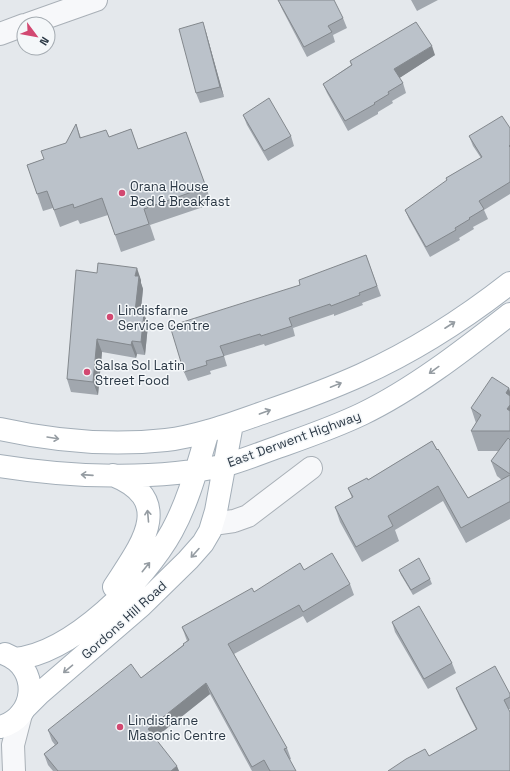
<svg xmlns="http://www.w3.org/2000/svg" width="510" height="771" viewBox="0 0 510 771" font-family="'Space Grotesk',sans-serif">
<rect width="100%" height="100%" fill="#e4e8ec"/>
<g fill="none" stroke-linecap="round" stroke-linejoin="round">
<g stroke="#a9b0b7" stroke-width="24">
<path id="minor" d="M28,24L96,0
M0,34L24,25
M213,524L234,521L248,516L311,468
M14,771L13,745L21,714"/>
</g>
<g stroke="#a3aeb8" stroke-width="24">
<path id="major" d="M0,429C54,441 111,446 166,440C200,436 233,423 265,412C297,401 330,389 361,375C414,351 464,319 510,283
M0,466C69,477 157,481 226,465C244,460 261,453 278,447C306,437 335,427 362,414C414,389 465,349 510,314
M113,475C178,501 139,548 114,587
M14,659C72,654 145,580 172,531C189,500 198,464 208,431
M26,707L39,694L141,606L188,560L203,543L210,531L216,511L232,424
M0,727C36,718 41,668 5,654"/>
</g>
<use href="#minor" stroke="#f7f8fa" stroke-width="22"/>
<use href="#major" stroke="#fff" stroke-width="22"/>
</g>
<path fill="#a1a7ae" d="M278,0L343,18L347,28L333,35L335,42L307,57L282,9Z
M411,0H438L417,11Z
M206,32L224,97L200,103L196,93Z
M435,55L399,78L403,83L406,93L392,101L393,103L378,112V114L348,131L327,93L323,84L351,65L350,61Z
M243,115L291,136L294,146L268,161L247,125Z
M76,124L81,138L109,137L131,129L138,149L186,132L212,204L150,225L155,240L121,252L108,215L80,224L78,220L60,227L53,208L43,211L27,165L44,159L66,143Z
M510,128V194L484,210L488,219L473,227L474,229L459,238L460,240L430,257L409,219L405,210L447,181L446,178L481,158L473,146L469,136Z
M366,255L381,296L362,303L363,305L334,316V314L293,328L295,336L265,346L264,344L224,356L227,366L210,371L211,374L188,381L184,372L300,285Z
M141,280V283L143,289L141,312L148,325L145,355L137,354L136,358L102,352L98,395L71,392L67,379Z
M509,388L510,392V519L466,543L443,501L395,530L399,541L362,562L340,522L335,507L352,498L348,488L368,480L432,441L468,498L502,480L497,476L491,461L499,451H478L471,431L476,423L471,408Z
M304,570L350,584L354,595L307,623L303,616L234,654L287,748L291,759L289,760L296,771H252L210,694L155,738L179,771H53L48,765L44,754L55,745L52,741L48,730L141,678L183,645L187,641L182,627L254,592Z
M399,570L430,579L432,584L413,595L401,575Z
M392,622L452,663L456,673L428,689L395,632Z
M456,688L510,694V709H508L510,712L429,756L476,729L460,698Z"/>
<path fill="#83888d" d="M203,22L206,32L224,97L220,87Z
M432,46L435,55L398,79L394,69Z
M137,268L141,280V283L143,289L139,325L135,312V276Z
M144,313L148,325L145,355L141,342Z
M97,339L102,352L98,395L93,382Z
M132,341L137,354L136,358L131,345Z
M509,388L510,392V417L507,409L506,393Z
M206,683L210,694L152,740L148,729Z
M177,766L179,771H171Z"/>
<path fill="#bbc2ca" stroke="#83888d" d="M278,0H334L343,18L328,26L332,32L304,47Z
M203,22L220,87L196,93L179,29Z
M416,22L432,46L394,69L403,83L388,92L389,94L374,103L375,104L345,121L323,84L352,65L350,61Z
M269,98L291,136L264,151L243,115Z
M502,116L510,128V145L509,146L510,147V182L479,201L484,209L469,218L470,219L455,228L456,230L426,247L405,210L447,180L446,178L482,157L469,136Z
M76,124L80,138L106,130L109,137L131,129L138,149L186,132L206,187L144,209L149,224L115,235L102,198L74,208L73,204L54,210L47,191L37,194L27,165L44,159L41,151L66,143Z
M366,255L377,286L359,293L360,295L331,306L330,304L289,318L292,326L261,336L260,334L220,346L224,356L206,361L207,365L184,372L170,326L300,285L299,280Z
M98,263L137,268L135,276H139L135,312L144,313L141,342L132,341L131,345L97,339L93,382L67,379L76,270L97,273Z
M492,377L509,388L506,393L510,396V405L507,409L510,411V431H471L481,415L471,408Z
M508,438L510,440V474L491,461Z
M432,441L437,450L438,449L468,498L510,475V502H509L461,528L438,486L388,516L393,526L356,547L335,507L353,497L348,488L367,478L368,480Z
M332,553L350,584L303,612L299,605L228,644L287,748L284,749L296,771H270L264,760L252,767L206,683L148,729L177,766L171,771H58L44,754L58,743L48,730L131,664L141,678L184,645L183,644L189,640L182,627L252,588L254,592L300,563L304,570Z
M419,558L430,579L411,590L399,570Z
M419,606L452,663L424,679L392,622Z
M495,666L510,694V697L504,700L510,712V771H388L406,759L425,749L429,756L477,729L456,688Z"/>
<defs><path id="oneway-shaft" d="M-6 0H5M1.5-3L5.5 0L1.5 3" fill="none" stroke-width="1.6" stroke-linecap="round" stroke-linejoin="round"/></defs>
<g stroke="#959ca2">
<use href="#oneway-shaft" transform="translate(450 325) rotate(-33)"/>
<use href="#oneway-shaft" transform="translate(434 370) rotate(144)"/>
<use href="#oneway-shaft" transform="translate(336 385) rotate(-22)"/>
<use href="#oneway-shaft" transform="translate(265 412) rotate(-20)"/>
<use href="#oneway-shaft" transform="translate(53 438) rotate(9)"/>
<use href="#oneway-shaft" transform="translate(87 475) rotate(-176)"/>
<use href="#oneway-shaft" transform="translate(148 516) rotate(-95)"/>
<use href="#oneway-shaft" transform="translate(195 553) rotate(132)"/>
<use href="#oneway-shaft" transform="translate(146 567) rotate(-51)"/>
<use href="#oneway-shaft" transform="translate(68 669) rotate(140)"/>
</g>
<g fill="#d24871" stroke="#f4f7f9" stroke-width="1.5">
<circle cx="122" cy="193" r="4"/>
<circle cx="110" cy="317" r="4"/>
<circle cx="87" cy="372" r="4"/>
<circle cx="120" cy="727" r="4"/>
</g>
<g text-anchor="middle" dominant-baseline="central" stroke-width="3" stroke-linejoin="round" paint-order="stroke">
<g font-size="13" fill="#2b3845" stroke="#f4f7f9" text-anchor="start">
<text x="130" y="186">Orana House<tspan x="130" dy="15">Bed &amp; Breakfast</tspan></text>
<text x="118" y="310">Lindisfarne<tspan x="118" dy="15">Service Centre</tspan></text>
<text x="95" y="365">Salsa Sol Latin<tspan x="95" dy="15">Street Food</tspan></text>
<text x="128" y="720">Lindisfarne<tspan x="128" dy="15">Masonic Centre</tspan></text>
</g>
<g font-size="13" fill="#2b3845" stroke="#f4f7f9">
<text transform="translate(294 439) rotate(-20)">East Derwent Highway</text>
<text transform="translate(124 620) rotate(-42)">Gordons Hill Road</text>
</g>
</g>
<g transform="translate(36 36) rotate(122)"><circle r="19" fill="#f4f7f9" stroke="#a4abb1"/>
<path d="M0-3L7 15L0 10L-7 15Z" fill="#d24871"/>
<text y="-6" font-size="11" font-weight="bold" text-anchor="middle" fill="#2b3845">N</text>
</g>
</svg>
